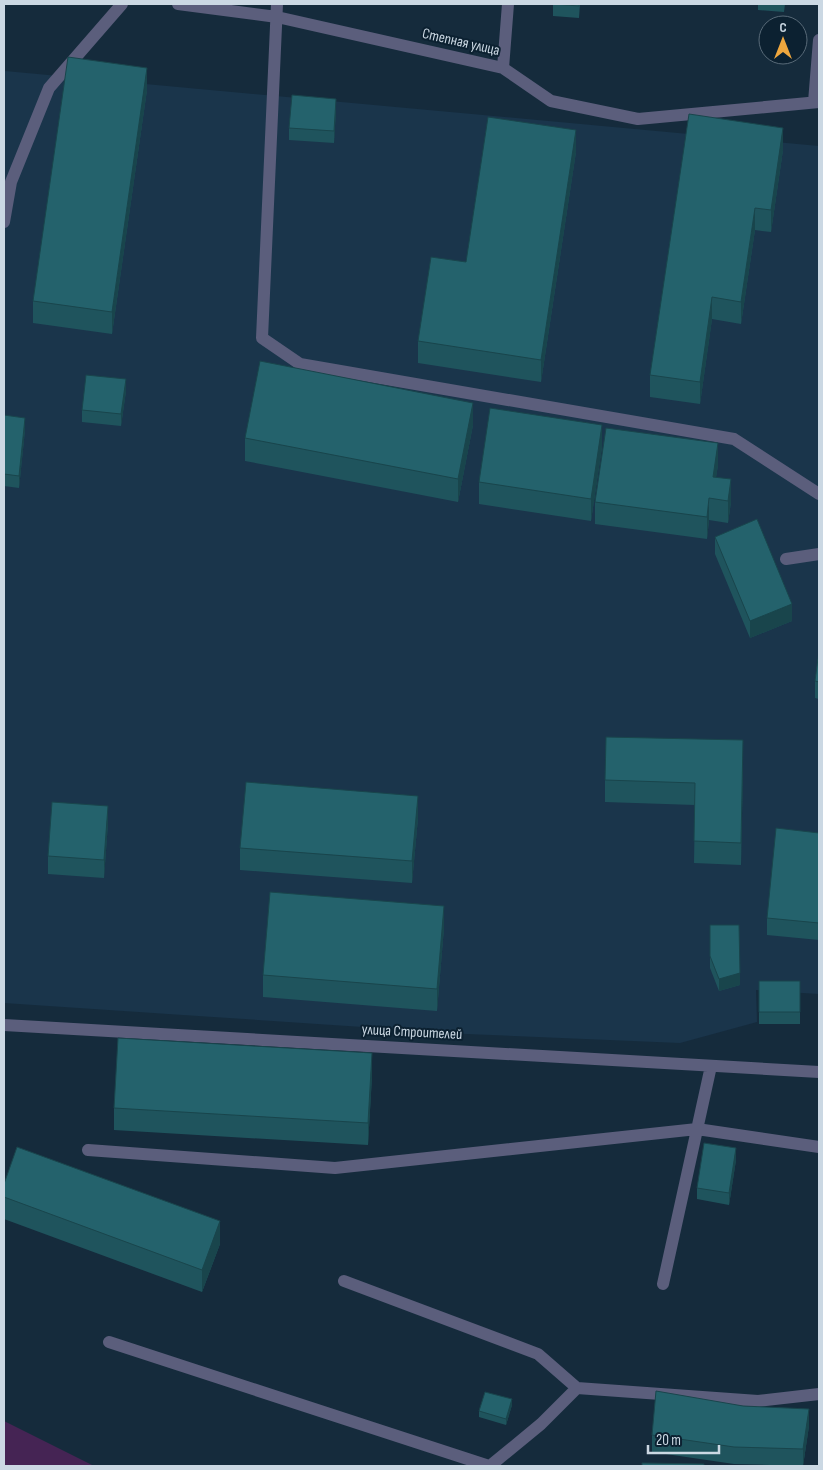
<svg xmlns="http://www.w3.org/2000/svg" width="823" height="1470" viewBox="0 0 823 1470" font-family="'Sofia Sans Condensed',sans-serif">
<rect width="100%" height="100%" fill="#152b3c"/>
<path fill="#1a354b" d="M5,71L819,146V994L756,990L757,1022L680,1043L467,1034L4,1003Z"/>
<path fill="#452454" d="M4,1421L94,1466H4Z"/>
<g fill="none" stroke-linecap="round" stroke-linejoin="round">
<path stroke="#5b5e7c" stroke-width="12" d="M178,4L277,17L503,68L551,101L638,119L819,102
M277,4L262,338L300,364L734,439L819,494
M503,68L508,4
M814,102L819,40
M4,222L11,182L49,88L122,4
M786,559L819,554
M4,1025L819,1072
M88,1150L335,1168L697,1129L819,1147
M344,1281L538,1354L577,1388L758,1401L819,1394
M663,1284L711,1066
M109,1342L489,1466
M490,1466L541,1424L577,1388"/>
</g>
<path fill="#1f545d" d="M553,4H580L579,18L553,16Z
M758,4H785L784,12L758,10Z
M147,90L112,334L33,323V301Z
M336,110L334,143L289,140V128Z
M783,150L771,232L755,230L741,324L712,319L700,404L650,397V375Z
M576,152L541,382L418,363V341Z
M126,391L121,426L82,422V410Z
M4,415L25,430L19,488L4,486Z
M473,425L458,502L245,461V438Z
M602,447L591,521L479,504V482Z
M718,465L716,477L731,502L728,523L709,520L707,539L595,524V502Z
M715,537L792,621L750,638L715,554Z
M819,651V699L815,698V681Z
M743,763L741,865L694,863L695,805L605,802V780Z
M418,818L412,883L240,870V848Z
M108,823L104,878L48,874V856Z
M819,833V940L767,935V918Z
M710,925L740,985L719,991L710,968Z
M444,928L437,1011L263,997V975Z
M759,981H800V1024H759Z
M372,1076L368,1145L114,1130V1108Z
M736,1160L729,1205L697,1199V1188Z
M4,1184L220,1244L202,1292L4,1219Z
M512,1405L506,1425L479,1417V1411Z
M809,1426L803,1466L734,1464L652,1452V1435Z"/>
<path fill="#19454c" d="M147,68V90L112,334V312Z
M336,99V110L334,143V131Z
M783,128V150L771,232V210Z
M576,130V152L541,382V360Z
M755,208V230L741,324V302Z
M712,297V319L700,404V382Z
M126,379V391L121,426V414Z
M473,403V425L458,502V479Z
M25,418V430L19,488V476Z
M602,425V447L591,521V499Z
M718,443V465L713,499V477Z
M731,479V502L728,523V501Z
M709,498V520L707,539V517Z
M792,604V621L750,638V621Z
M743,740V763L741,865V843Z
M418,796V818L412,883V861Z
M108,806V823L104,878V860Z
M444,906V928L437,1011V989Z
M740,973V985L719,991V979Z
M372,1053V1076L368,1145V1123Z
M736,1148V1160L729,1205V1193Z
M220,1221V1244L202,1292V1270Z
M512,1399V1405L506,1425V1419Z
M809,1409V1426L803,1466V1449Z"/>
<path fill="#24626c" stroke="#19454c" d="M553,4H579V6Z
M68,57L147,68L112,312L33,301Z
M292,95L336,99L334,131L289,128Z
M689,114L783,128L771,210L755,208L741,302L712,297L700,382L650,375Z
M488,117L576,130L541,360L418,341L431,257L466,262Z
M260,361L473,403L458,479L245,438Z
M86,375L126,379L121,414L82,410Z
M490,408L602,425L591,499L479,482Z
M4,415L25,418L19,476L4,474Z
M606,428L718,443L713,477L731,479L728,501L709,498L707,517L595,502Z
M757,519L792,604L750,621L715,537Z
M819,651V682L815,681Z
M606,737L743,740L741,843L694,841L695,783L605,780Z
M246,782L418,796L412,861L240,848Z
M52,802L108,806L104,860L48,856Z
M776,828L819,833V923L767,918Z
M270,892L444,906L437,989L263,975Z
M710,925H739L740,973L719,979L710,956Z
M759,981H800V1012H759Z
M118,1038L372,1053L368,1123L114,1108Z
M704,1143L736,1148L729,1193L697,1188Z
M17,1147L220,1221L202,1270L4,1197V1184Z
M656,1391L743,1406L809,1409L803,1449L734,1447L652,1435Z
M485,1392L512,1399L506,1419L479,1411Z
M642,1463L704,1464V1466H642Z"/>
<g text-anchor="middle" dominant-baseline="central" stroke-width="4" stroke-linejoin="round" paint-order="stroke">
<g font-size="15" fill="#cbd8e3" stroke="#0c2131">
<text transform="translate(461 42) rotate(13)">Степная улица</text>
<text transform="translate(412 1032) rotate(3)">улица Строителей</text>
</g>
</g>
<rect width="823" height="1470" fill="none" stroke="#cbd8e3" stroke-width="10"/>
<g transform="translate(783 40)"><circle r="24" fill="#0c2131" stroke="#586a78"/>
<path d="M0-4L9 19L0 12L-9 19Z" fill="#efa73e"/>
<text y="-8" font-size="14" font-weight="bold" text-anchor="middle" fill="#cbd8e3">С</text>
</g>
<path d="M648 1445v8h71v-8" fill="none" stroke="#cbd8e3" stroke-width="2.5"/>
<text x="656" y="1445" font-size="15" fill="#cbd8e3" stroke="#0c2131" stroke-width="4" paint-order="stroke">20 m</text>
</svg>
